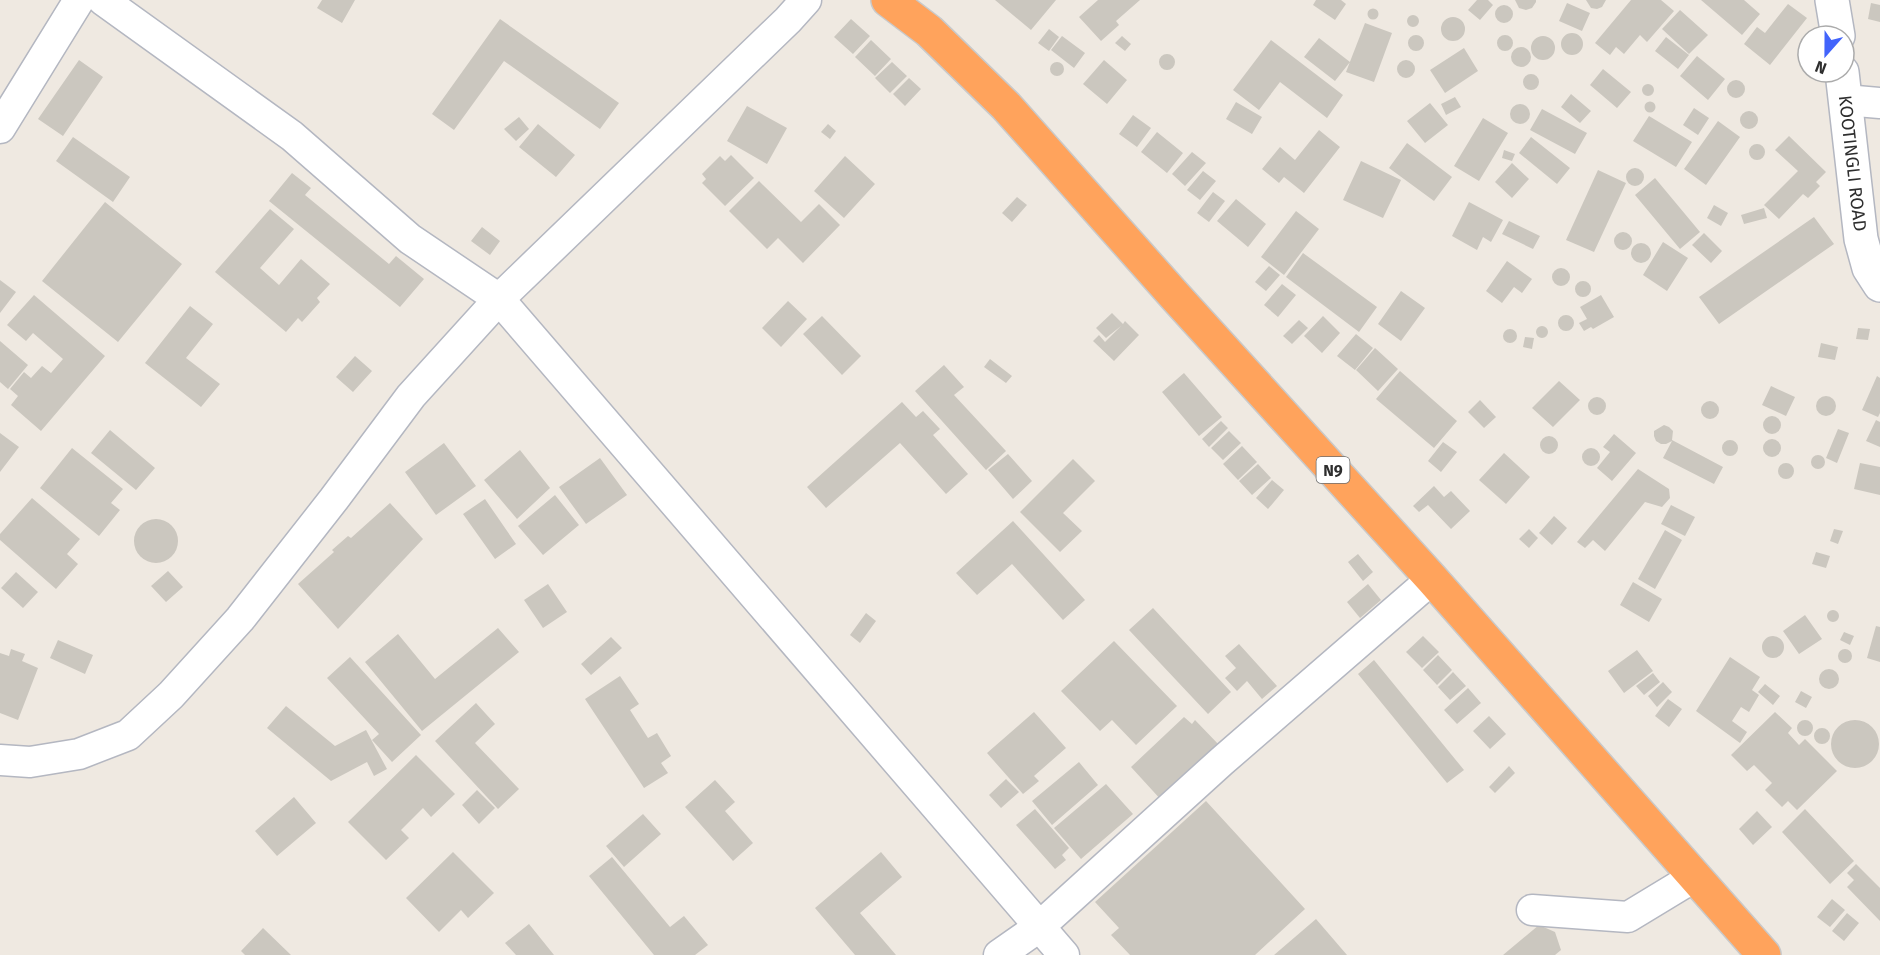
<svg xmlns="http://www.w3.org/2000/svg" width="1880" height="955" viewBox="0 0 1880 955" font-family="'Fira Sans',sans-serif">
<rect width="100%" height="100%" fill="#efe9e1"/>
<path fill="#cbc7bf" d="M322,0H355L342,23L317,8Z
M995,0H1056L1031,30Z
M1098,0H1140L1116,21L1119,25L1101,41L1079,17Z
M1316,0H1341L1346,4L1335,20L1313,5Z
M1477,0H1488L1493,5L1480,20L1468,10Z
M1515,0H1536V2L1532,8L1526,10L1519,8Z
M1586,0H1606L1602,7L1597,9L1591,8Z
M1631,0H1661L1674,11L1647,42L1640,35L1624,54L1616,47L1610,55L1595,43Z
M1701,0H1744L1760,14L1742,35Z
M1567,3L1590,13L1582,31L1559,21Z
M1871,3L1880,5V22L1868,19Z
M1788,4L1807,18L1770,65L1744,44L1757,27L1765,33Z
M1495 14a9 9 0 1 1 18 0a9 9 0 1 1-18 0Z
M1367.5 14a5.5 5.5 0 1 1 11 0a5.5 5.5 0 1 1-11 0Z
M1680,10L1708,35L1689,54L1662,29Z
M1407 21a6 6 0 1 1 12 0a6 6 0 1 1-12 0Z
M1441 29a12 12 0 1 1 24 0a12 12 0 1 1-24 0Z
M500,19L619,103L600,129L504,61L454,130L432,114Z
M851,19L870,36L853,54L834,37Z
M1365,23L1392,33L1374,82L1346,72Z
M1049,29L1059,37L1049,51L1038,43Z
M1561 44a11 11 0 1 1 22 0a11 11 0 1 1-22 0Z
M1408 43a8 8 0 1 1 16 0a8 8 0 1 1-16 0Z
M1497 43a8 8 0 1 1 16 0a8 8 0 1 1-16 0Z
M1531 48a12 12 0 1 1 24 0a12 12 0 1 1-24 0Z
M1062,36L1085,53L1074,68L1051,50Z
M1122,36L1131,44L1125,51L1115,43Z
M1666,37L1689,55L1678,69L1655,51Z
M1319,38L1350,62L1335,81L1304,57Z
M871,40L891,59L875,76L855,57Z
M1271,40L1343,95L1327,118L1280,82L1259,110L1233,90Z
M1511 57a10 10 0 1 1 20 0a10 10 0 1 1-20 0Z
M1464,48L1478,71L1445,93L1430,70Z
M1159 62a8 8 0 1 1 16 0a8 8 0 1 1-16 0Z
M1697,56L1725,79L1708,100L1680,76Z
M1397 69a9 9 0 1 1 18 0a9 9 0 1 1-18 0Z
M79,60L103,77L63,136L38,119Z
M1104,60L1127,80L1107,104L1083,84Z
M892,62L907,76L890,93L875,78Z
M1050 69a7 7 0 1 1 14 0a7 7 0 1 1-14 0Z
M1603,69L1631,92L1617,108L1590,85Z
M1523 82a8 8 0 1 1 16 0a8 8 0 1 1-16 0Z
M909,78L921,89L905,106L893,94Z
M1727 89a9 9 0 1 1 18 0a9 9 0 1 1-18 0Z
M1642 90a6 6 0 1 1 12 0a6 6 0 1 1-12 0Z
M1571,94L1591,111L1580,123L1561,107Z
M1455,97L1461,107L1446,115L1441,104Z
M1644.5 107a5.5 5.5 0 1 1 11 0a5.5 5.5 0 1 1-11 0Z
M1236,102L1262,117L1252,134L1226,119Z
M1430,103L1448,125L1425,143L1407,121Z
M1510 114a10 10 0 1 1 20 0a10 10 0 1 1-20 0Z
M747,106L787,128L767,164L727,141Z
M1694,108L1709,118L1698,135L1683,125Z
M1542,109L1587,133L1575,154L1530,130Z
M1740 120a9 9 0 1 1 18 0a9 9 0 1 1-18 0Z
M1133,115L1151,128L1137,147L1119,134Z
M1649,116L1692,142L1676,167L1633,141Z
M519,117L529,129L516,141L504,129Z
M1483,118L1508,133L1479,181L1454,166Z
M1718,121L1740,137L1706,185L1684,169Z
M538,124L575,155L556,177L519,147Z
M828,124L836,131L830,139L821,132Z
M1319,130L1340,147L1304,193L1284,177L1279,183L1262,169L1280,147L1295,160Z
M1157,132L1183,153L1167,173L1141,152Z
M1789,136L1826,172L1816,182L1820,186L1808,198L1803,194L1779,219L1764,205L1798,171L1775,150Z
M73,137L130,177L113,202L56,161Z
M1531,137L1570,168L1557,184L1519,153Z
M1407,143L1452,177L1434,201L1389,168Z
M1749 152a8 8 0 1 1 16 0a8 8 0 1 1-16 0Z
M1504,150L1515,154L1512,161L1502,158Z
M1192,152L1206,163L1185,186L1172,174Z
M731,155L754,178L725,206L702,183L706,179L702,174L720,156L725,161Z
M845,156L875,184L844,218L814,191Z
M1361,161L1401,180L1383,218L1343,200Z
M1512,163L1529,179L1512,198L1495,182Z
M1626 177a9 9 0 1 1 18 0a9 9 0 1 1-18 0Z
M1598,170L1626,183L1594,252L1566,240Z
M1203,171L1216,181L1200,200L1187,190Z
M292,173L311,188L305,195L389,264L396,256L424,279L400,307L269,201Z
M1655,178L1700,232L1680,249L1635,195Z
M759,181L801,222L819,204L840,225L803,263L778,238L767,249L729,211Z
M1213,192L1225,201L1209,222L1197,213Z
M1017,197L1027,205L1012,222L1002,213Z
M1236,199L1266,224L1248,247L1217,221Z
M105,202L182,264L118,342L42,281Z
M1469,202L1503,220L1491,242L1483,237L1477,250L1452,236Z
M1714,205L1728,213L1721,226L1707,218Z
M1764,208L1767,218L1744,224L1741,215Z
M270,209L294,229L260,268L279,285L301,259L330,284L317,298L320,302L302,322L298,318L286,332L215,272Z
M1296,211L1319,229L1284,275L1261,257Z
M1814,217L1834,244L1719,324L1699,297Z
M1509,221L1540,236L1533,249L1502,234Z
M482,227L500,241L490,255L471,241Z
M1614 241a9 9 0 1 1 18 0a9 9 0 1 1-18 0Z
M1704,233L1722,251L1711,263L1692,245Z
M1663,242L1688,258L1667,291L1643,275Z
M1631 253a10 10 0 1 1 20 0a10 10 0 1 1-20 0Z
M1303,253L1377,307L1359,332L1286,277Z
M1507,261L1532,279L1522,293L1514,287L1502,303L1486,291Z
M1269,266L1280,275L1266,291L1255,282Z
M1552 277a9 9 0 1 1 18 0a9 9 0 1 1-18 0Z
M0,280L16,292L0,313Z
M1575 289a8 8 0 1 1 16 0a8 8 0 1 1-16 0Z
M1282,284L1296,295L1278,317L1264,305Z
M1401,291L1425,308L1401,341L1378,324Z
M34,295L105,356L41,431L11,405L18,396L10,389L24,372L31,378L42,366L51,373L63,359L33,333L26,341L7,325Z
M1601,295L1614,317L1593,329L1591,327L1584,331L1579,323L1587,319L1580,307Z
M788,301L807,319L781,347L762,328Z
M190,306L213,324L186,358L220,384L201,407L145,363Z
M1112,313L1123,324L1125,321L1139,335L1114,361L1093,341L1099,335L1105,342L1121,326L1106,338L1096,328Z
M1558 323a8 8 0 1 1 16 0a8 8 0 1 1-16 0Z
M822,316L861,356L842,375L803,334Z
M1323,316L1340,333L1322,353L1304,336Z
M1299,320L1308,328L1292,344L1283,336Z
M1536 332a6 6 0 1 1 12 0a6 6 0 1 1-12 0Z
M1858,328L1870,329L1868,340L1856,339Z
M1503 336a7 7 0 1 1 14 0a7 7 0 1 1-14 0Z
M1356,334L1373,348L1355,370L1337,356Z
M1525,337L1534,338L1532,349L1523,347Z
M0,341L28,365L8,389L0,382Z
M1821,343L1838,347L1835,360L1818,357Z
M1375,348L1398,369L1378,391L1356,370Z
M355,356L372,371L353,392L336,377Z
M990,359L1012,376L1006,383L984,367Z
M944,365L964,387L954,395L1006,451L986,470L915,391Z
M1400,371L1457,421L1434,448L1376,399Z
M1184,373L1222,417L1199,436L1162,392Z
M1877,376L1880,378V413L1878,417L1862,410Z
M1559,381L1580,400L1553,427L1532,408Z
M1771,386L1795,397L1786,416L1762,405Z
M1816 406a10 10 0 1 1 20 0a10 10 0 1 1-20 0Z
M1588 406a9 9 0 1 1 18 0a9 9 0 1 1-18 0Z
M1480,400L1496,417L1484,428L1468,412Z
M1701 410a9 9 0 1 1 18 0a9 9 0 1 1-18 0Z
M902,402L916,417L923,411L940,429L933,435L968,474L946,494L900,443L826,508L807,487Z
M1763 425a9 9 0 1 1 18 0a9 9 0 1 1-18 0Z
M1876,420L1880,422V447L1866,441Z
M1221,421L1228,428L1209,447L1202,439Z
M1664,425L1669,427L1673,431L1672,440L1723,467L1714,484L1663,458L1672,441L1666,444H1661L1656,441L1654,436V431Z
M1838,429L1849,433L1837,463L1826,458Z
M110,430L155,468L136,490L91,453Z
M1229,431L1241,443L1223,460L1211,448Z
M0,433L19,447L0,472Z
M1614,434L1636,453L1612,481L1597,468L1610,452L1603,447Z
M1540 445a9 9 0 1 1 18 0a9 9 0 1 1-18 0Z
M1763 448a9 9 0 1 1 18 0a9 9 0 1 1-18 0Z
M1722 448a8 8 0 1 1 16 0a8 8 0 1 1-16 0Z
M1443,442L1457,452L1441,472L1428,461Z
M444,443L476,486L436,515L405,472Z
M1242,446L1257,462L1238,480L1223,464Z
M1582 457a9 9 0 1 1 18 0a9 9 0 1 1-18 0Z
M72,448L123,489L111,503L120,510L99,536L40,488Z
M520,450L550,488L517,519L484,480Z
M1504,453L1530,477L1506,504L1479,480Z
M1008,454L1032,481L1013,499L988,470Z
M1811 462a7 7 0 1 1 14 0a7 7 0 1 1-14 0Z
M600,458L627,495L586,524L559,487Z
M1073,459L1095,481L1063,513L1082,531L1060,552L1020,512Z
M1860,463L1880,467V495L1854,489Z
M1778 471a8 8 0 1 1 16 0a8 8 0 1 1-16 0Z
M1258,464L1271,478L1252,495L1239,481Z
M1638,469L1669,489L1670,498L1662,507L1645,502L1605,551L1593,540L1585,548L1577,542Z
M1272,480L1284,490L1268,509L1256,498Z
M1434,486L1444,497L1451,491L1470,511L1451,529L1428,505L1419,512L1413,506Z
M555,495L579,525L543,555L518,526Z
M32,498L80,539L67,554L78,564L56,589L0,540V534Z
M485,499L516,544L495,559L463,514Z
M390,503L423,539L338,629L298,584L334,552L332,550L348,536L351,538Z
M1671,505L1695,517L1685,536L1661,524Z
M1554,516L1567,528L1552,545L1539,533Z
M134 541a22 22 0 1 1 44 0a22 22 0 1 1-44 0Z
M1013,521L1085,600L1063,620L1012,564L977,595L956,573Z
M1529,529L1538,538L1529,548L1519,539Z
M1834,529L1843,531L1838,544L1830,541Z
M1665,530L1682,540L1655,589L1638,579Z
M1816,552L1830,556L1826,568L1812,564Z
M1358,554L1373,572L1363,581L1348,562Z
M168,571L183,587L166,602L151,586Z
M16,572L38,592L23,608L1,588Z
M1633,582L1662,599L1649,622L1620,605Z
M548,584L567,612L543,628L524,600Z
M1368,584L1381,600L1360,618L1347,602Z
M1153,608L1231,692L1208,714L1129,630Z
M1827 616a6 6 0 1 1 12 0a6 6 0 1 1-12 0Z
M866,613L876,621L860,643L850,635Z
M1805,615L1822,639L1799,654L1783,631Z
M1876,626L1880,627V662L1867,658Z
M498,628L519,652L422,731L365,662L398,634L435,679Z
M1844,632L1854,636L1850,645L1840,640Z
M1762 647a11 11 0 1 1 22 0a11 11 0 1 1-22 0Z
M1423,636L1439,652L1422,668L1406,652Z
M611,637L622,648L591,675L581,664Z
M58,640L93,655L85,674L50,658Z
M1114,641L1177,706L1136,745L1112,720L1100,731L1061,691Z
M1239,644L1277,686L1262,699L1247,681L1237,691L1225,678L1236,668L1225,656Z
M11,649L25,654L22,661L38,668L18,720L0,713V653L9,656Z
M1838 656a7 7 0 1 1 14 0a7 7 0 1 1-14 0Z
M1637,650L1653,671L1624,693L1608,671Z
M1438,655L1452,670L1437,685L1423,670Z
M350,657L421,735L392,762L372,740L379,734L327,678Z
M1730,657L1760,677L1752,690L1759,695L1749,712L1741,707L1732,721L1747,732L1740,743L1696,711Z
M1374,660L1464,770L1447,783L1358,674Z
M1819 679a10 10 0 1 1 20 0a10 10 0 1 1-20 0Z
M1453,672L1466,686L1450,700L1438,687Z
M1653,673L1660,682L1644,695L1636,686Z
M620,676L639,704L630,710L648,738L657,733L671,756L661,763L668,773L644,788L585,699Z
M1663,682L1672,692L1657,707L1648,696Z
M1765,684L1780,696L1773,705L1758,692Z
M1468,688L1481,703L1457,724L1444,710Z
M1801,691L1812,697L1806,708L1795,702Z
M1668,699L1682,709L1669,727L1655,716Z
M476,703L495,724L475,743L519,789L498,809L435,741Z
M286,706L335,746L366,730L387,769L374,776L367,762L331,781L267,728Z
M1034,712L1066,748L1034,776L1039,781L1023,794L987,753Z
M1775,712L1792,728L1788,733L1799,745L1805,739L1837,771L1797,810L1788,801L1782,807L1765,790L1772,783L1754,765L1747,771L1731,755Z
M1489,716L1506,734L1490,749L1473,731Z
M1184,717L1192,724L1195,720L1221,747L1163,802L1131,767Z
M1831 744a24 24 0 1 1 48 0a24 24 0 1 1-48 0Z
M1797 728a8 8 0 1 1 16 0a8 8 0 1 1-16 0Z
M1814 736a8 8 0 1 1 16 0a8 8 0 1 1-16 0Z
M416,755L455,794L431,817L423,808L401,830L409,838L386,860L348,822Z
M1079,762L1098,785L1052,825L1032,801Z
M1509,766L1515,773L1495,793L1489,787Z
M1006,779L1019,792L1001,808L989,795Z
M715,780L735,802L725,811L753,843L733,861L685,807Z
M1106,784L1133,814L1081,859L1054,828Z
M477,790L495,808L479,824L462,805Z
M294,797L316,823L277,856L255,831Z
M1206,801L1305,909L1255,955H1130L1111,935L1119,928L1095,902Z
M1035,809L1069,848L1062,855L1066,860L1055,869L1016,825Z
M1805,809L1854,861L1830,884L1782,832Z
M1757,811L1772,827L1753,845L1739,829Z
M643,814L661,834L624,867L606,846Z
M453,852L494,893L468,918L461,910L439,932L406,898Z
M881,852L902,877L860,913L896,955H855L815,908Z
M612,857L670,927L684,916L708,945L695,955H654L589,876Z
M1856,864L1880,888V921L1847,887L1854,880L1847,873Z
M1832,899L1845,910L1830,927L1817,917Z
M1847,913L1859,923L1844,941L1832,931Z
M1316,919L1347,955H1274Z
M529,924L554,955H516L505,943Z
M1539,925L1555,932L1561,950L1555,955H1503Z
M263,928L291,955H245L241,951Z"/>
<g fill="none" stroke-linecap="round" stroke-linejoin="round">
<g stroke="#b4b7c1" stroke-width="33">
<path id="street" d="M103,0L292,136L410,239L499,299L1064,955
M1845,100L1880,103
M0,128L79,0
M0,760L30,762L79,754L128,735L171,695L240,619L334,499L411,396L499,299L788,20L806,0
M1532,910L1628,917L1694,877
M999,955L1039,927L1222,761L1432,579"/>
</g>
<g stroke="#b4b7c1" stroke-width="36">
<g id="secondary">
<path d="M1832,0L1838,36"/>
<path id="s1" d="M1842,72L1861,239L1869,268L1880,285"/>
</g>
</g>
<g stroke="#c9c9c9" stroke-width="36">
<path id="highway" d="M888,0L929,31L1006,106L1174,295L1432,579L1764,955"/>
</g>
<use href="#street" stroke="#fff" stroke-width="30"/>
<use href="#secondary" stroke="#fff" stroke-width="33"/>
<use href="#highway" stroke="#ffa35c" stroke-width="33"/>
</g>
<g text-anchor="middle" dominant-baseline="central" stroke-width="4.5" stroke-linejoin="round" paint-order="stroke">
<rect fill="#fff" stroke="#6d6d6d" stroke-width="1.5" x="1316.5" y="457" width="33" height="26" rx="4.5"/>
<g font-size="16" font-weight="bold" fill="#2e2e2e">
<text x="1333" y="470">N9</text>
</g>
<g font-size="18" fill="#2e2e2e" stroke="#fff">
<text stroke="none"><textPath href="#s1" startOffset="92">KOOTINGLI ROAD</textPath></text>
</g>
</g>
<g transform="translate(1826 54) rotate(201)"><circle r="28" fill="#ffffff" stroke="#ababab" stroke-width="1.5"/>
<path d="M0-4.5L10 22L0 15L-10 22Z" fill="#4264fb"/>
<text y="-9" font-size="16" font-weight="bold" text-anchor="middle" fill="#2e2e2e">N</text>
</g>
</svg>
